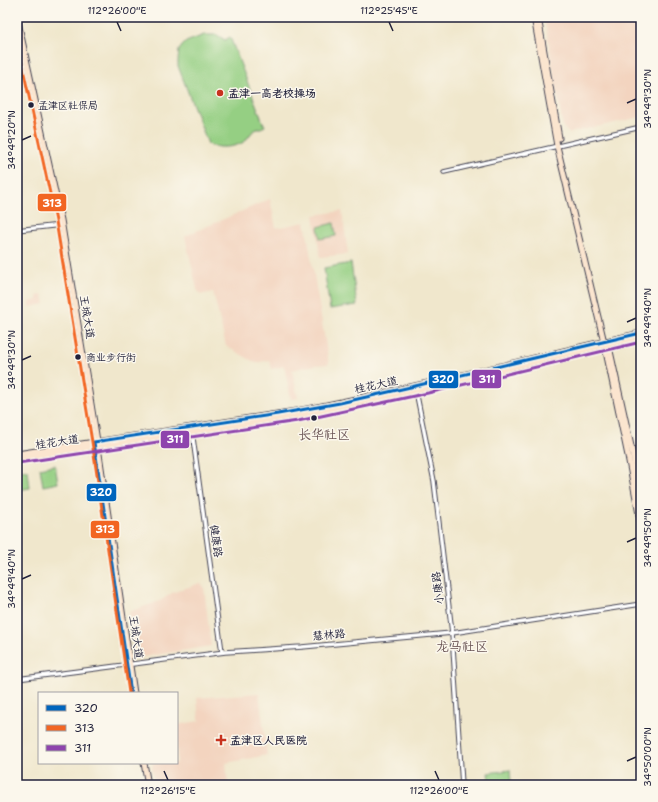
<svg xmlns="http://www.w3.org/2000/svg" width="658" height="802" viewBox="0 0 658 802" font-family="'Shantell Sans','LXGW WenKai TC',sans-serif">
<rect width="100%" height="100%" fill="#fbf7ec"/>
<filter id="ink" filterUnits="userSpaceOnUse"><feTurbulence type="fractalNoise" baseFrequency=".025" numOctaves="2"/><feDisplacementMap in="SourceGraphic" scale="8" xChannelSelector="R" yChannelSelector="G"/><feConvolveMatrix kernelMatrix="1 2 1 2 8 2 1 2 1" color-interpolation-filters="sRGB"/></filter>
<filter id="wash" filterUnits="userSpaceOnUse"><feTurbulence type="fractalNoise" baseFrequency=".012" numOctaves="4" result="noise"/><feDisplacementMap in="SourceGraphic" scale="16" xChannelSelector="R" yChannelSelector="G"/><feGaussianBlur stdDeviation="0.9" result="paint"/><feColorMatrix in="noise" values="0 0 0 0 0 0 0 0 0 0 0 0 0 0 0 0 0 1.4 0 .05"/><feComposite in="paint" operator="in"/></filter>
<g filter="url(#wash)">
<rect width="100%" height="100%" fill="#f0e7cc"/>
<path fill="#f3d4bf" d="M544,17H641V117L569,133L563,127Z
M270,199L276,228L305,222L329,364L315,365L292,370L298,398L291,399L284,366L272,369L269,360L256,363L226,346L213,292L200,295L197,289L185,236Z
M342,211L348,254L320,257L314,215Z
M43,295L45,304L30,307L29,302L37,300V296Z
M200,583L204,587L211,646L136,658L129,612L160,601L172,593Z
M259,693L267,755L226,763L228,785H154L152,770L153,763H177V725L199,721L197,698Z"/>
<path fill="#95cf83" stroke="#5c785f" d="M204,35H217L225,40L230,37L262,120L265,126C262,128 256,129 253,131C250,134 248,138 245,141C236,148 218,149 208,144L178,66V61L179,50L183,45L186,42Z
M334,223L336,236L320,239L318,227Z
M351,263L357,305L330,309L324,268Z
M55,465L58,483L43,486L40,468Z
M28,470L30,488L17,490V471Z
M510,770L511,782L490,785L488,773Z"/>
</g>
<g filter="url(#ink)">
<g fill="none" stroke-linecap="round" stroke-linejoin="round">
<g stroke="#414051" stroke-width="5.5">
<path id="street" d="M444,172L641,127
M17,230L61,225
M416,391L434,481L452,633L462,785
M192,431L222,652
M17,679L225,652L302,647L452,633L641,604"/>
</g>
<g stroke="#414051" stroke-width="7">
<path id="secondary" d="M17,17L61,220L98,447L134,693
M534,17L557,146L604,342L628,456L641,525
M538,17L559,138
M608,342L633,455L641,499
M17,454L296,411C412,389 526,359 641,333
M17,458L297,416C413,394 526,363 641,337
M144,763L148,785"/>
</g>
<use href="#street" stroke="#fff" stroke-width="3.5"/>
<use href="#secondary" stroke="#fbe5cf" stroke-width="5"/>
<g stroke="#fbf7ec" stroke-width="6">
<path id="bus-1" d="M131,693L94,442L278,414L340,403L415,386L641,333"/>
</g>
<g stroke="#fbf7ec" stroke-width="6">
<path id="bus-2" d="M17,41L56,221L93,448L129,693"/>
</g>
<g stroke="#fbf7ec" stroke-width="6">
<path id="bus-3" d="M18,463L298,421L428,393L641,342"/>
</g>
<use href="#bus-1" stroke="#0065bd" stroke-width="3"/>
<use href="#bus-2" stroke="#f26522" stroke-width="3"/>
<use href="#bus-3" stroke="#8e44ad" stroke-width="3"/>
</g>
</g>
<path fill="none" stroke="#22223b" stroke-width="1.5" d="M117,22L121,31M389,22L393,31M627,103L636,99M22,140L31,136M627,322L636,318M22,360L31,356M627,542L636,538M22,579L31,575M627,761L636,757M164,771L168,780M435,771L439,780"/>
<g fill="#c8321e" stroke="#fbf7ec" stroke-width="1.5">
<circle cx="220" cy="93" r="4"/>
<path d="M219 734h4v4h4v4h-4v4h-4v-4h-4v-4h4z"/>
</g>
<g fill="#22223b" stroke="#fbf7ec" stroke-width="1.5">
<circle cx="31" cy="105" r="3.5"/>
<circle cx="78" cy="357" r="3.5"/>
<circle cx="314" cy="418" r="3.5"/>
</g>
<g text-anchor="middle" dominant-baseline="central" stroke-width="3" stroke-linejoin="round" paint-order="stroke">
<g font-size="10" fill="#22223b" stroke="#fbf7ec" text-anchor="start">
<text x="38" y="105">孟津区社保局</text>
<text x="86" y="357">商业步行街</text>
</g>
<g font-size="11" font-weight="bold" fill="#22223b" stroke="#fbf7ec" text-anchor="start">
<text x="228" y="93">孟津一高老校操场</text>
<text x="230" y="740">孟津区人民医院</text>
</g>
<g font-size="11" fill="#22223b" stroke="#fbf7ec">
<text transform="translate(87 317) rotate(81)">王城大道</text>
<text transform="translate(376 385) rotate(-12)">桂花大道</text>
<text transform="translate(57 442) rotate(-8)">桂花大道</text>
<text transform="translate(216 541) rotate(82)">健康路</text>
<text transform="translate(438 588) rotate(-97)">小康路</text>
<text transform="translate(329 635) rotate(-5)">慧林路</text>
<text transform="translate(136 637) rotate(82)">王城大道</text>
</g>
<g font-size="13" fill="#695354" stroke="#fbf7ec">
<text x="324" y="434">长华社区</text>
<text x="462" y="646">龙马社区</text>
</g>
</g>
<g stroke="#fbf7ec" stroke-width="1.5">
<rect x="37" y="193" width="30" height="19" rx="4" fill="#f26522"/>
<rect x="471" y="369" width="31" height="20" rx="4" fill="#8e44ad"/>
<rect x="428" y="370" width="31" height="19" rx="4" fill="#0065bd"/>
<rect x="160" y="430" width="30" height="19" rx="4" fill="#8e44ad"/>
<rect x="86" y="483" width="31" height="19" rx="4" fill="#0065bd"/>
<rect x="90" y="520" width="30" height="19" rx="4" fill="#f26522"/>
</g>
<g font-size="11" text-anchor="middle" font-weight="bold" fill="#fff">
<text x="52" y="207">313</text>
<text x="487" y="383">311</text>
<text x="443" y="383">320</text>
<text x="175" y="443">311</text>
<text x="101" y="496">320</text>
<text x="105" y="533">313</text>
</g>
<rect width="658" height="802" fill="none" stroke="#fbf7ec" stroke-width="44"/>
<rect x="38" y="692" width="140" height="72" fill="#fbf7ec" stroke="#a4a2a5"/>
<rect x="46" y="705" width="20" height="6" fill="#0065bd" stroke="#a4a2a5"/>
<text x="74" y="712" font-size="12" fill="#22223b">320</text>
<rect x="46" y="725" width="20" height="6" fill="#f26522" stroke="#a4a2a5"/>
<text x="74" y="732" font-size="12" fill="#22223b">313</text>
<rect x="46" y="745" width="20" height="6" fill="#8e44ad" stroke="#a4a2a5"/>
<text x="74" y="752" font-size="12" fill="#22223b">311</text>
<rect x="22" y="22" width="614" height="758" fill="none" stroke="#22223b" stroke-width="1.5"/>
<g font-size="10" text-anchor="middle" fill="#22223b">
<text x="117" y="14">112°26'00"E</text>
<text x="389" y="14">112°25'45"E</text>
<text transform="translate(647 99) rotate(-90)" y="4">34°49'30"N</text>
<text transform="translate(11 140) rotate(-90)" y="4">34°49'20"N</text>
<text transform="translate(647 318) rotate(-90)" y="4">34°49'40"N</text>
<text transform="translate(11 360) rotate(-90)" y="4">34°49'30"N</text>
<text transform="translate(647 538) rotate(-90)" y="4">34°49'50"N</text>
<text transform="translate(11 579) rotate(-90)" y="4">34°49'40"N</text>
<text transform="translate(647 757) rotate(-90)" y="4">34°50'00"N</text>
<text x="168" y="794">112°26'15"E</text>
<text x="439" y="794">112°26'00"E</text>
</g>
</svg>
